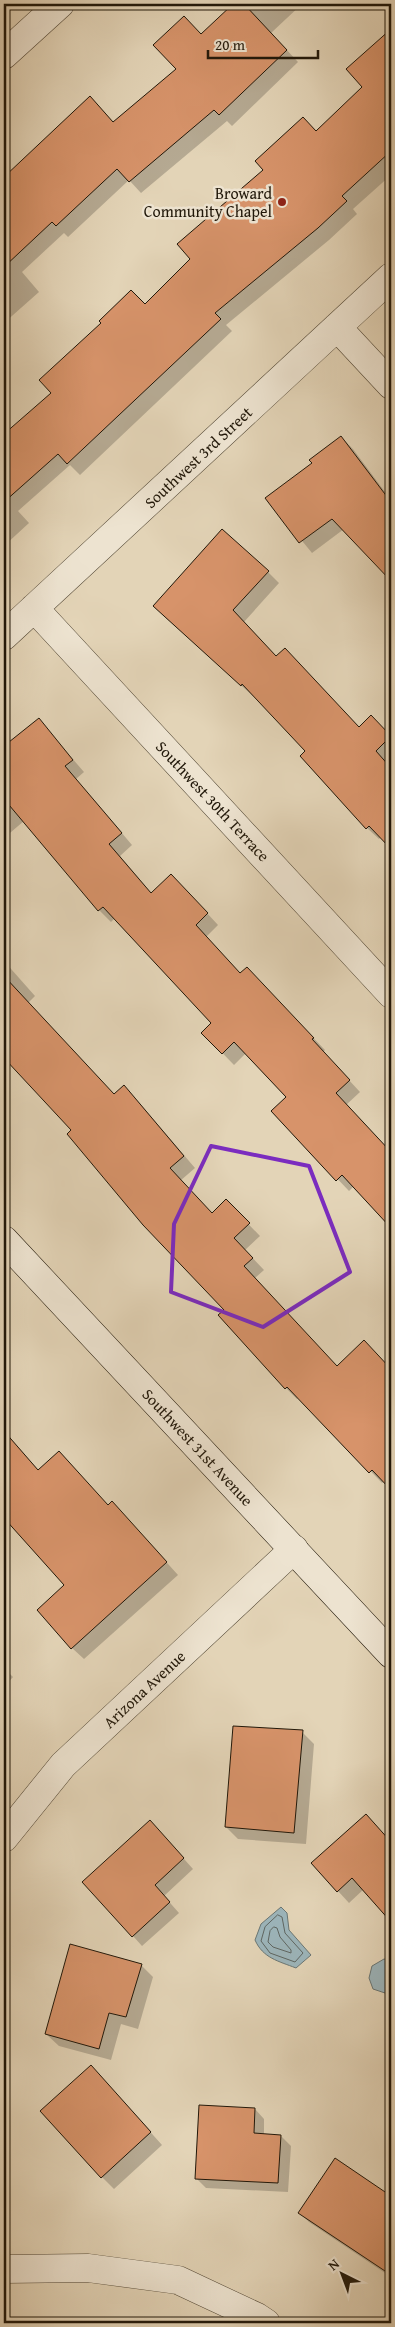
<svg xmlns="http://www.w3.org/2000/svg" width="395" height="2327" viewBox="0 0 395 2327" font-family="'Gentium Book Plus',serif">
<rect width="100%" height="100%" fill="#e3d4b7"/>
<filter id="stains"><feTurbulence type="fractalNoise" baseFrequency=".004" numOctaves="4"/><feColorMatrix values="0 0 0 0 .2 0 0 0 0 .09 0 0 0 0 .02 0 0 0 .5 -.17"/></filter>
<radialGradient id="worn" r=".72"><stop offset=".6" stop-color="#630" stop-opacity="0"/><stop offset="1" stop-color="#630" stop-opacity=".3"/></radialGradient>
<path fill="#9cb5bb" stroke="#6a7674" d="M281,1907L287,1913L289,1930L311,1955L296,1968C278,1961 263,1958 255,1940L261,1924Z
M384,1959L391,1960V1995L373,1989L369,1978L372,1966Z"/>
<path fill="#0003" d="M235,4H302L271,33L298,62L232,126L227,121L141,193L129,180L68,237L64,233L22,272L39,292L4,323V228L11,222L4,214V179L90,98L114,123L178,69L201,35Z
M391,31V175L353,209L357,214L329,240L226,325L232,331L80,475L70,465L18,511L29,523L4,546V436L145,306L364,87L347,69Z
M341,437L353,449L391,500V579L344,529L312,553L267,498L314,463Z
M268,572L279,583L244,622L277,657L359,728L371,716L391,737V759L386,764L391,769V848L381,837L379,839L367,828L301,756L307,751L254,695L253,696L166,618Z
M38,719L84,772L76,779L132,845L120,856L152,894L183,887L218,925L206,937L241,974L258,980L325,1050L323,1052L360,1092L346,1105L391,1153V1226L354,1186L349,1191L273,1111L288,1097L246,1053L234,1065L203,1033L213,1024L115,918L111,922L99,910L24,821L4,838V748Z
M4,961L35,996L28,1003L114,1095L135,1098L195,1168L180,1181L212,1214L226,1201L260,1236L245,1250L264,1270L255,1278L337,1368L376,1353L391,1370V1488L384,1481L382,1483L299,1397L297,1399L286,1388L225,1310L73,1130L4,1057Z
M4,1431L39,1471L123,1514L178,1575L84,1659L72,1648L66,1585L4,1516Z
M4,1668L13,1677L4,1687Z
M302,1732L314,1744L306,1844L238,1839L226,1827Z
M377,1827L391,1842V1920L364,1889L349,1903L338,1891Z
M160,1832L193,1869L164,1896L179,1913L142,1946L133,1936Z
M141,1965L153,1977L138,2029L121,2024L111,2060L59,2046L46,2034Z
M103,2079L162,2145L114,2189L102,2177Z
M255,2109L264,2119V2135L281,2136L291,2146L288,2192L206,2188L196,2178Z
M335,2160L391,2198V2280L385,2273L309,2222L300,2213Z"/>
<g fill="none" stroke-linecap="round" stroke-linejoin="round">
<path stroke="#5e6662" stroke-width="1" d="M278,1915L282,1917L285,1933L303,1953L295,1962L270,1953L261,1941L265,1927Z
M274,1927L277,1928L280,1937L291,1950V1953L273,1947L268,1942L270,1931Z"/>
</g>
<path fill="#d7936a" stroke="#201709" d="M233,4H244L287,50L219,115L214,110L129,182L117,169L56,226L52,222L4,267V177L90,96L113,122L176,69L153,45L184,16L201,34Z
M391,29V151L342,196L347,201L318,228L215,313L221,319L67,464L58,454L4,502V434L51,393L39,380L101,323L99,321L131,290L145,304L190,259L177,244L263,170L255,161L303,117L316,131L362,87L346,69Z
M341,436L391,502V581L332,519L299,543L265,498L312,463L309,460Z
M222,529L269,571L233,610L276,656L285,648L359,727L371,715L391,736L376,751L391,768V849L369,826L366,829L300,756L305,751L242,684L241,686L153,606Z
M39,718L73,760L65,766L122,833L109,844L151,893L171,874L208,913L196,925L240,973L247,967L314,1038L312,1039L350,1080L336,1093L391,1152V1228L342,1175L336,1181L271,1111L286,1097L234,1042L222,1054L201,1033L211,1023L103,907L98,911L4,799V746Z
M4,976L114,1094L124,1085L184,1156L170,1168L212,1213L226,1199L250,1223L234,1238L253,1258L244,1266L337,1366L364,1340L391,1369V1490L372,1470L369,1473L287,1387L285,1389L218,1315L224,1310L143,1225L67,1134L71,1130L4,1058Z
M4,1431L38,1470L59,1451L108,1505L112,1501L167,1562L71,1649L37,1610L64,1585L4,1518Z
M233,1726L303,1730L294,1833L225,1827Z
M366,1814L391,1842V1922L352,1878L337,1892L311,1863Z
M150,1820L184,1858L155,1885L170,1902L132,1937L82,1882Z
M70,1944L142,1964L126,2017L109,2013L99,2049L45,2034Z
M91,2065L151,2132L101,2178L40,2111Z
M199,2105L255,2108L254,2133L281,2135L278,2183L195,2179Z
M335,2158L391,2196V2275L298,2213Z"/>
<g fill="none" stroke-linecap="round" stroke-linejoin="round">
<g stroke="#514634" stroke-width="29">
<path id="street" d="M4,55L60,4
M337,327L391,385
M34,608L391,994
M4,636L391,277
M4,1838L63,1765L294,1549
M4,2269L88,2268L178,2280L257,2317L266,2323"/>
</g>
<g stroke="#201709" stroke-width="29">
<path id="secondary" d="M4,1240L391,1654"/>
</g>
<use href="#street" stroke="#ede3d0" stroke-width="28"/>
<use href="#secondary" stroke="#ede3d0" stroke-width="28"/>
</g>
<path fill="none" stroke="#7b2cbf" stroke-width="4" stroke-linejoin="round" d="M211,1146L309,1166L350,1272L263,1327L171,1292L174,1224Z"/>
<circle fill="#8f2418" stroke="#ede3d0" stroke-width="2" cx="282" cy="202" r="5"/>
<g text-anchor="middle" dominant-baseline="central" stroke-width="5" stroke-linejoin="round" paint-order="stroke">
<g font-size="16" fill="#201709" stroke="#ede3d0" text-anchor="end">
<text x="272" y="193">Broward<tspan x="272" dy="18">Community Chapel</tspan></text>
</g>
<g font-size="16" fill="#201709" stroke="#ede3d0">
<text transform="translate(198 457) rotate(-43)">Southwest 3rd Street</text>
<text transform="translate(213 801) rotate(47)">Southwest 30th Terrace</text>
<text transform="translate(198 1447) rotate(47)">Southwest 31st Avenue</text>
<text transform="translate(144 1689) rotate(-43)">Arizona Avenue</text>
</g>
</g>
<rect width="395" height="2327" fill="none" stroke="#e3d4b7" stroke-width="20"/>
<rect x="5" y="5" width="385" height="2317" fill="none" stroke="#201709" stroke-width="2.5"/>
<rect x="10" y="10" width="375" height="2307" fill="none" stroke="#201709"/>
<g transform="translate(342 2274) rotate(318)" stroke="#ede3d0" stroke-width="4" paint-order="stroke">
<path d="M0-4L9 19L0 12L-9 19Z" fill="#201709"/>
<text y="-8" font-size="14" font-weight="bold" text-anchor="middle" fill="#201709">N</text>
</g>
<path d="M208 50v8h110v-8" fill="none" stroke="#201709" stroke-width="2.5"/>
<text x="215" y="50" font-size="15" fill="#201709" stroke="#ede3d0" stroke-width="4" paint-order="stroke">20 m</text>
<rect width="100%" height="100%" filter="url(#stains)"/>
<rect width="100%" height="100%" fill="url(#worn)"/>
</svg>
